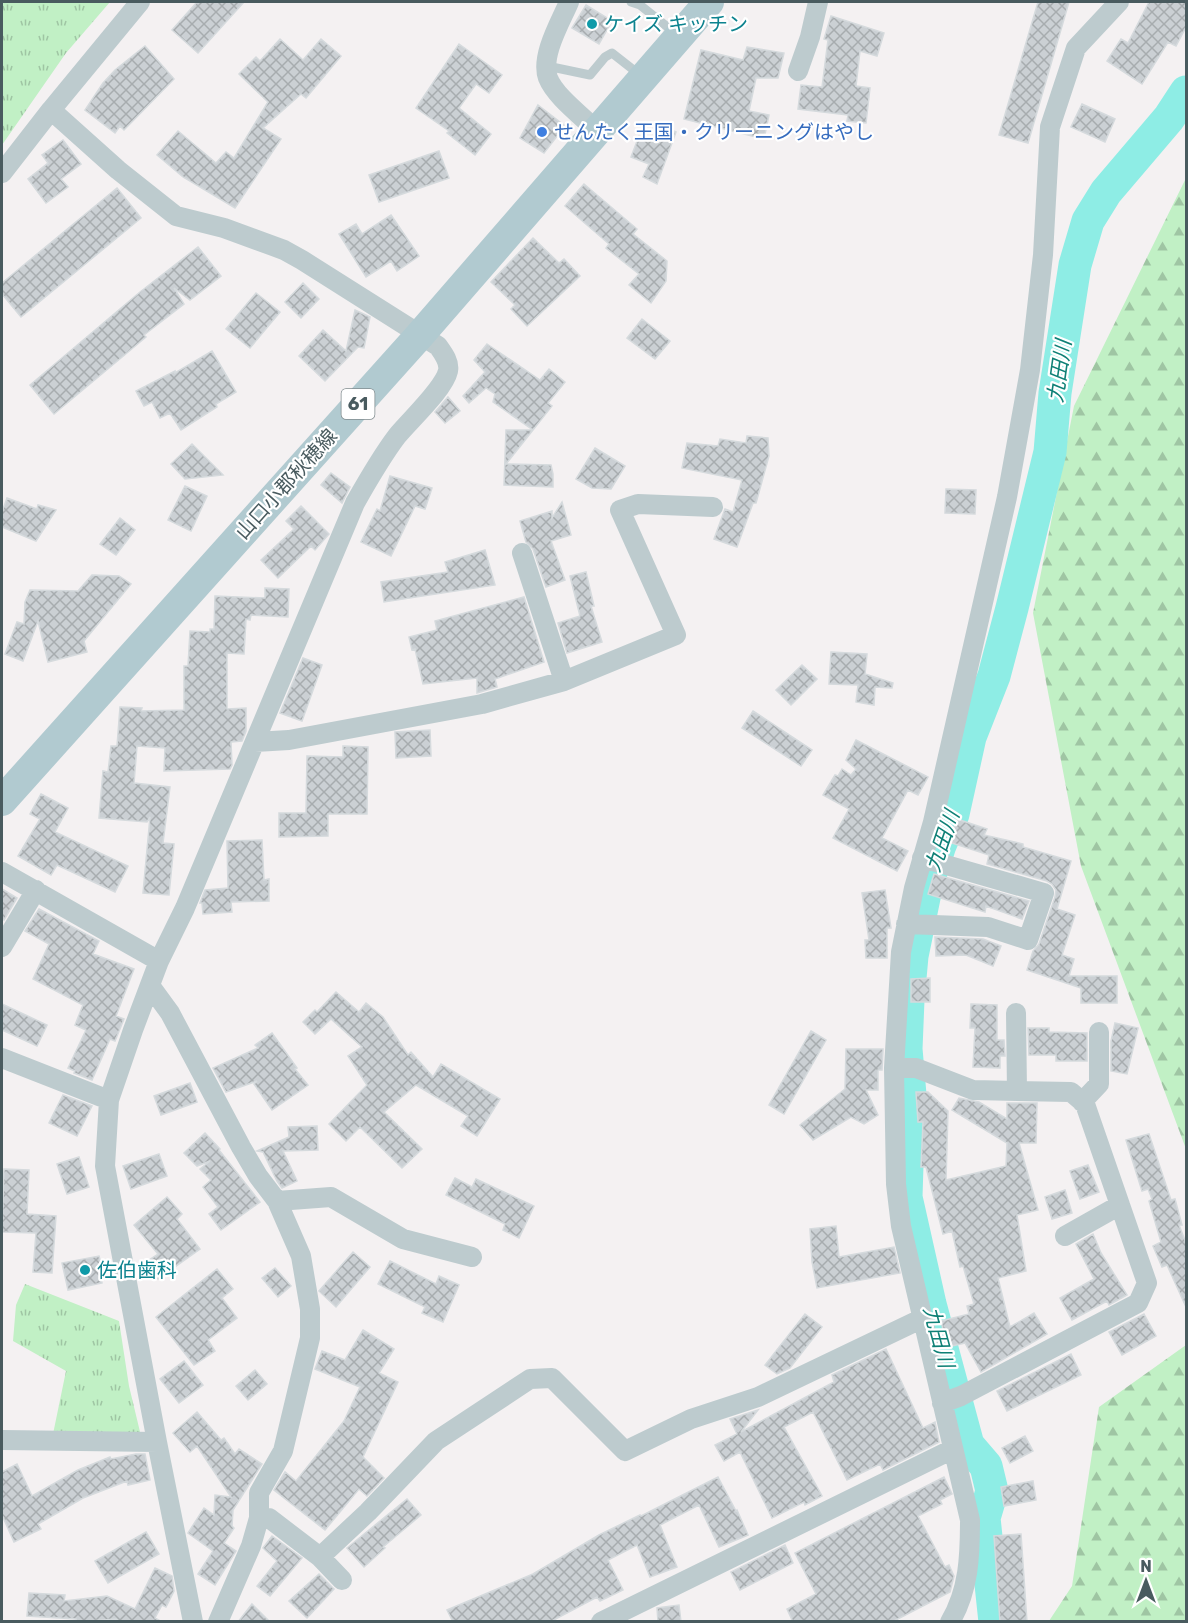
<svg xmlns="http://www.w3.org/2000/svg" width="1188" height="1623" viewBox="0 0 1188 1623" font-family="Rubik,'Noto Sans JP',sans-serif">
<defs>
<pattern id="grass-tufts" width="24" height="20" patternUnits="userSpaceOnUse" patternTransform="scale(1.5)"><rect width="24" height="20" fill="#c1f0c5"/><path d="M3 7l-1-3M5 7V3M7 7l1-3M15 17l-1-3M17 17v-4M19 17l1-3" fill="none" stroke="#9fc5a3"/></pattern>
<pattern id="forest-firs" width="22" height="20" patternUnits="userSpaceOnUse" patternTransform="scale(1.5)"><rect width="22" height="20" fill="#c1f0c5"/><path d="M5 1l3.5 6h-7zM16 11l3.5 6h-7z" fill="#9fc5a3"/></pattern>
<pattern id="building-cross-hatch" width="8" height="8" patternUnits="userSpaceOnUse" patternTransform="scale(1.5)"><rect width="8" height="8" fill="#cbd0d4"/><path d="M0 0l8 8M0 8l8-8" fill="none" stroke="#a7acaf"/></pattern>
</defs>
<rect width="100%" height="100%" fill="#f4f1f2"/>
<path fill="url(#grass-tufts)" d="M2,2H110L66,53L2,145Z
M25,1284L119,1321L129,1386L141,1436L53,1434L66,1371L13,1341L16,1305Z"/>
<path fill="url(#forest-firs)" d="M1186,178V1149L1081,866L1033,613L1074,406Z
M1186,1345V1621H1049L1072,1586L1099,1407Z"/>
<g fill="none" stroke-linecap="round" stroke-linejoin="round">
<path stroke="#8eede5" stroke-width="33" d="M995,1622L984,1518L992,1491L986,1466L968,1445L930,1304L906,1197L907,1165L913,1129L906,1049L908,1000L912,956L926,888L940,845L953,814L970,737L994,676L1012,608L1050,452L1055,393L1075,265L1088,221L1106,192L1169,118L1186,92"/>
</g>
<path fill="url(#building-cross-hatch)" stroke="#d5dadd" stroke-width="1.5" d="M197,2H244L198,53L172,30Z
M1038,2H1069L1028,143L999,135Z
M1149,2H1186V27L1176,46L1168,42L1142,84L1107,61L1121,39L1128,43Z
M586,5L612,21L599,44L572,28Z
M831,16L884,33L877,56L860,51L856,86L870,88L866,123L847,121L848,115L798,109L801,85L822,87L828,40L824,39Z
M280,39L303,60L321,39L341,56L306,98L301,94L263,128L281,139L235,208L183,177L157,155L178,131L216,163L226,152L234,158L268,102L239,74L256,57L260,61Z
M459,44L502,75L489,93L476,84L459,108L491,134L475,155L447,133L449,131L416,108Z
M145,46L174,79L124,130L120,126L115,133L85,110L103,83L115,70Z
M747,47L784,53L778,78H756L749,111L769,115L764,139L684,119L701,50L743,60Z
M1082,104L1115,119L1105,142L1071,127Z
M538,105L565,126L544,153L520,138Z
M667,128L676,132L657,184L643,177L649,164L631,157L639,136L659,143Z
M63,140L81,164L61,179L68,187L46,203L28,179L48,163L42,155Z
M439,151L449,178L379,202L369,175Z
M584,184L637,229L633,234L667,261L666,281L651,303L629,285L639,274L606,248L609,244L565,206Z
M117,188L141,218L21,317L2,294V283Z
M391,215L419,256L397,271L391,261L366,277L339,234L356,224L362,234Z
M533,238L559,263L564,259L580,276L527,326L511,309L515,305L491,282Z
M198,247L221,276L190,300L174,288L184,304L144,335L146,337L54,414L30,385L140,292Z
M303,283L319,299L301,318L285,302Z
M256,293L280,312L250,348L226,329Z
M355,310L370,317L364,348L358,347L325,381L299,356L323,330L346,351Z
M642,319L670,341L655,359L627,338Z
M487,344L540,380L549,369L565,382L548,403L552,406L533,430L493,402L495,394L486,388L469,403L463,396L485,372L474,360Z
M212,351L236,392L216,404L217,407L181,430L170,413L160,418L152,402L144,406L136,391L175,371V373Z
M448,397L460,411L445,423L435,412Z
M506,430H533L506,464L551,465L553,474V487L504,485Z
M747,436L768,438L769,456L756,503H753L737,547L714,539L725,509L733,512L742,480L682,468L687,443L718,446L720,439L746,443Z
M192,444L223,475L185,479L171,464Z
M595,448L625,466L611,489L592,488L576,479Z
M331,473L350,487L342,503L321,485Z
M390,476L432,488L425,509L415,506L391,556L361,542L377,509L380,511Z
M185,486L207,496L191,531L168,520Z
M946,489L976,490L975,514L945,513Z
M7,498L37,509L38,505L56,510L36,541L2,527V512Z
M562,502L571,535L551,541L565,580L546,587L533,549L526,542L520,521L552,511V518Z
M301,506L329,534L315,550L311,546L278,578L261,560L294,529L286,521Z
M120,518L135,530L116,555L100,544Z
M485,550L495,585L384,602L381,582L448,572L445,562Z
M586,572L594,606H591L602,642L567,653L558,623L580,616L570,576Z
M92,575L119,576L131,584L84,641L87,652L48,662L38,621L23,661L5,654L17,622L24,624L25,602L30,590L78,591Z
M265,588L289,589L288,617L251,615L250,620L246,619L244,654L227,653V709L246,708V731L242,741L231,742L232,765L230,769L164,771L165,748L137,746L134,783L170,787L163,843L174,844L169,895L143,893L150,817L147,822L99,818L103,771L108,772L111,746H117L120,707L142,708L141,711L184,710V666H188L190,631L210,632V629H214L215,596L265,598Z
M524,597L544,662L495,679L497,687L477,693V678L423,684L415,649L412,650L409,637L437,630L435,621Z
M831,652L867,654L865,674L893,683L892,688L875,687L874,705L856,702L858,685L829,684Z
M303,658L322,665L302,721L280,713Z
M802,665L817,679L791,705L776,690Z
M753,711L812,750L801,766L742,728Z
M430,730L431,756L396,758L395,732Z
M856,740L928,777L918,795L908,790L882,838L908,851L897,871L833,838L849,809L823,795L835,775L838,776L842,769L851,775L856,769L846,760Z
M343,746L368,747L367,814H328V836L279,837V813H306L307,756L343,757Z
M41,794L68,808L55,832L128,866L115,892L57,865L51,875L18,856L40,819L30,814Z
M957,819L987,829L984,835L1023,844V847L1071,861L1057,909L1075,915L1062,955L1074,959L1069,976H1117V1003H1081V988L1027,970L1033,951L1039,944L1055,897L1056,890L1052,884L1047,881L987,864L989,855L949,842Z
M262,840L264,880L269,879V901L231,902L232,912L203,914L202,903H200L205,890L228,888L227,841Z
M934,874L1029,901L1022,919L986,906L985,912L928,894Z
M2,889L17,898L4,920L2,919Z
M885,890L891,928H887V958H866L865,940H869L862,893Z
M39,909L99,941L93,954L134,969L116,1016L124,1019L115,1041L110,1039L92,1080L74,1073L75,1071L68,1068L86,1030L75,1025L83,1005L33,979L49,944L25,931Z
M935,937L983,939L1001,946L993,966L966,955L936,956Z
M930,978V1002H911V979Z
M336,992L359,1012L366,1003L383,1017L408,1055L411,1052L433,1077L441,1064L500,1099L477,1136L461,1126L468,1116L416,1085L384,1112L422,1149L402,1168L360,1127L346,1141L329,1124L367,1085L348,1056L362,1047L331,1019L315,1034L303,1022L315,1010L317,1012Z
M2,1004L47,1025L37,1046L2,1030Z
M971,1004L997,1005V1040H1004L1005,1056H1000V1068L973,1067L975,1028H970Z
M1115,1023L1138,1028L1127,1074L1111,1071V1041Z
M1028,1028H1049V1032L1087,1033V1061H1056V1055H1029Z
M811,1031L826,1040L784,1114L769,1105Z
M272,1033L297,1068L295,1069L308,1085L272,1110L254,1084L257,1081L226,1092L213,1068L258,1048L255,1045Z
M846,1049H883L882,1070H878V1090H866L878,1115L864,1124L851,1117L813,1140L800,1125L845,1089Z
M190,1083L197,1102L161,1115L154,1096Z
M916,1092H928L948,1111L946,1180L1006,1166L1007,1143L952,1110L959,1098L979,1102L1007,1119V1103H1037L1036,1143H1019L1038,1210L1017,1215L1026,1271L998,1278L1010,1327L1034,1313L1047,1334L981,1372L965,1343L947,1347L941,1321L969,1314L967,1306L974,1304L963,1266L960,1267L952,1231L943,1234L926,1167H921L923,1122H918Z
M63,1095L92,1106L77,1136L49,1123Z
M317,1126L318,1150L283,1151L297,1181L282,1188L277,1181L263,1152L257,1151L289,1137L288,1127Z
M205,1133L220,1149L219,1150L260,1202L221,1230L209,1214L218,1207L203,1187L211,1180L200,1169L210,1161L197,1166L184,1153Z
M1149,1134L1171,1200L1175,1199L1182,1225H1179L1186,1243V1307L1167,1265L1162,1267L1153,1246L1161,1242L1149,1201L1152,1199L1148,1189L1142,1191L1126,1140Z
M159,1154L167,1176L131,1189L123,1166Z
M79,1157L89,1187L67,1194L57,1164Z
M1088,1165L1099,1192L1080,1199L1070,1171Z
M4,1169L29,1170L27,1214L56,1216L52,1273L33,1272L36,1233L2,1232Z
M455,1178L472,1187L476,1179L534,1206L519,1238L503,1230L505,1224L446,1195Z
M1065,1190L1072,1213L1052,1219L1045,1197Z
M167,1197L182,1214L177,1219L200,1249L158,1279L146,1262L158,1254L134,1225Z
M836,1226L839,1257L894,1247L900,1273L817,1288L812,1262L810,1229Z
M1093,1234L1101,1253L1127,1295L1109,1305L1107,1301L1072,1320L1060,1298L1094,1279L1076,1244Z
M353,1252L370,1267L336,1307L319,1291Z
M99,1256L100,1260H103L107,1277L101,1279L102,1283L68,1290L62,1263Z
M390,1261L436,1284L439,1276L459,1285L443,1322L422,1313L425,1307L378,1284Z
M275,1268L291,1286L278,1297L262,1278Z
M217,1269L233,1289L222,1298L237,1318L208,1340L215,1351L194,1365L156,1317Z
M805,1314L822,1327L790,1368L777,1374L765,1365Z
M1144,1314L1156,1336L1122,1355L1109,1332Z
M363,1330L394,1349L379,1373L398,1382L363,1457L384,1478L367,1496L359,1489L325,1530L274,1490L285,1472L296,1481L344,1421L360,1387L315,1369L322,1351L345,1360Z
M886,1349L923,1428L935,1422L939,1442L883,1470L880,1464L847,1480L813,1412L784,1427L822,1496L805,1505L804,1502L772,1518L740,1452L724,1461L715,1445L737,1434L730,1419L758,1410L741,1432L834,1382L832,1375Z
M1071,1354L1081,1375L1007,1411L997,1391Z
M184,1361L203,1385L179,1403L160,1379Z
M255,1370L267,1384L248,1400L236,1386Z
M197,1412L221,1440L224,1438L235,1454L239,1449L262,1464L233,1510L232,1526L234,1528L224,1543L236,1551L215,1585L198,1574L213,1551L188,1533L204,1508L214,1515L215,1495L231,1497L197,1446L190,1452L173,1433Z
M1025,1436L1033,1451L1010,1463L1002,1448Z
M136,1454H145L150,1480L128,1485L127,1481L83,1498L38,1524L41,1529L14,1542L2,1515V1472L17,1464L32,1496L78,1470L110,1457L111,1459Z
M718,1477L736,1511L737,1510L748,1535L719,1547L699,1505L660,1525L677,1567L650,1577L637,1545L608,1560L623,1590L600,1601L597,1597L550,1622H453L447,1610L533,1574L599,1535L640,1515L641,1516Z
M944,1477L952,1494L940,1500L942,1504L918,1516L945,1567L949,1565L954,1576L950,1592L892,1622H793L787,1609L816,1594L795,1553Z
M1033,1481L1036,1500L1004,1506L1001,1487Z
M407,1499L421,1515L383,1547L385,1548L364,1567L347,1548Z
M146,1532L159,1554L108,1583L95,1561Z
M1021,1534L1027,1622H1000L994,1536Z
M272,1536L302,1558L270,1596L257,1586L277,1561L263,1548Z
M785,1545L793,1563L740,1590L731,1572Z
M155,1568L172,1576L174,1591L166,1607L162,1605L155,1618L162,1622H120L116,1619L77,1622L76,1619L27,1616L29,1593L65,1595L64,1601L107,1596L135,1609Z
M319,1574L334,1589L307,1618L289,1601Z
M252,1604L270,1622H238Z
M679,1605L681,1622H658L657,1608Z"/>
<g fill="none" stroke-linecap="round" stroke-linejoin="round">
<path stroke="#bdcbce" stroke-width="9" d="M631,2L640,5L675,33
M547,66L590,75L605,57L612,53L640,75"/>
<path stroke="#bdcbce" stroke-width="20" d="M569,2C561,21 540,56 548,78C555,96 582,116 596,130
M798,71L810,37L818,2
M51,110L118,170L176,216L224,228L284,250L302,260L438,346C443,353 450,362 448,371C444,389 410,420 397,436C381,457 368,480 355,503L185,908L159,961L133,1030L109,1100L105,1166L157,1442L193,1622
M2,173L51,110L140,2
M522,553L564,681
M255,742L289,740L482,704L564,681L676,635L620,510L638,504L713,507
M2,872L159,961
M906,924L988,927L1028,940L1044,893L922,858
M2,947L36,890
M151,987L170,1013L241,1147L258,1176L277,1201L301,1256L310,1309V1338L283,1451L259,1493V1518L251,1546L218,1622
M1016,1013L1017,1091
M2,1058L109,1100
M894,1068H916L973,1090L1071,1092L1085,1104L1147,1283L1138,1303L961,1396L942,1403
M1082,1102L1099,1084V1032
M277,1201L331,1197L403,1239L472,1257
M1065,1236L1120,1205
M2,1440L157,1442
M259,1518H269L320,1557L342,1580
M320,1557L368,1512L436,1441L530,1379L552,1378L625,1451L691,1419L758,1397L921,1319
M601,1622L953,1449
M950,1622C969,1590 970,1556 970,1520L901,1226L896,1184L894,1068L901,952L914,888L933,822L1007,497L1030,370L1043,255L1050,127L1076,48L1119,2"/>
<path stroke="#b1cad0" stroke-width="30" d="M2,801L420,335L709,2"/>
</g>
<g fill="#0f9aa8" stroke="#fff" stroke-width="2">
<circle cx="592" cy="24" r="6"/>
<circle cx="85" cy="1270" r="6"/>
</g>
<circle fill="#3f7fe0" stroke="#fff" stroke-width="2" cx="542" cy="132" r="6"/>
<g text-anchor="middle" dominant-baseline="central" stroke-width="4.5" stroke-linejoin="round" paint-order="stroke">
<rect fill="#fff" stroke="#808c8f" stroke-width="1.5" x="341.5" y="389" width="33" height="30" rx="4.5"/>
<g font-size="18" font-weight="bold" fill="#495b5f">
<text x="358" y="404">61</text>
</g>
<g font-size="20" fill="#0d838f" stroke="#fff" text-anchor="start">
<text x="604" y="24">ケイズ キッチン</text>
<text x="97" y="1270">佐伯歯科</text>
</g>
<g font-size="20" fill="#366cbe" stroke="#fff" text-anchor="start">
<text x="554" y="132">せんたく王国・クリーニングはやし</text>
</g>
<g font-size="20" fill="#495b5f" stroke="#fff">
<text transform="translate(286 484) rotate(-48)">山口小郡秋穂線</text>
</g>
<g font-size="21" font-style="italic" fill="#0e8076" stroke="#fff">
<text transform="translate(1059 371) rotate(-82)">九田川</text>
<text transform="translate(942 841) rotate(-71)">九田川</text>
<text transform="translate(939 1337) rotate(75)">九田川</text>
</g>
</g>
<rect width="1188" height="1623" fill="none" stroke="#495b5f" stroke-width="6"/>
<g transform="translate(1146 1581)" stroke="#ffffff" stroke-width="4.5" paint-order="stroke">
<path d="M0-4.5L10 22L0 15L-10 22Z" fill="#495b5f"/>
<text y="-9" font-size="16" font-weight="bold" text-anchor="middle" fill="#495b5f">N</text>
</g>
</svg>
